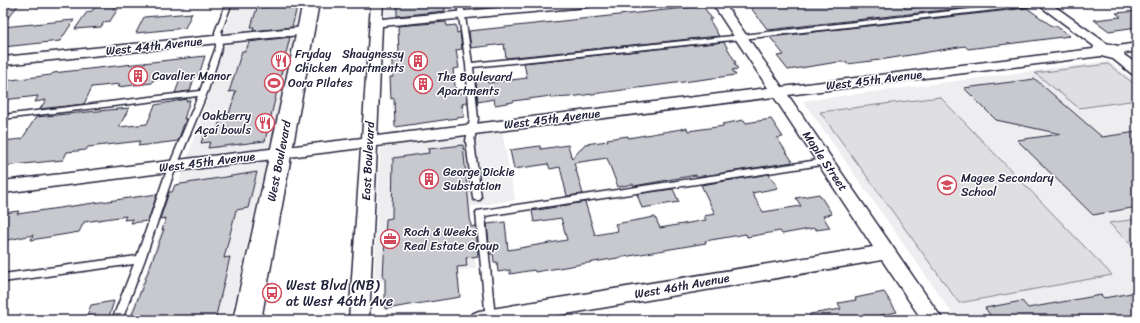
<svg xmlns="http://www.w3.org/2000/svg" width="1140" height="323" viewBox="0 0 1140 323" font-family="Sriracha,sans-serif">
<rect width="100%" height="100%" fill="#fff"/>
<filter id="ink" filterUnits="userSpaceOnUse"><feTurbulence type="fractalNoise" baseFrequency=".025" numOctaves="2"/><feDisplacementMap in="SourceGraphic" scale="8" xChannelSelector="R" yChannelSelector="G"/><feConvolveMatrix kernelMatrix="1 2 1 2 8 2 1 2 1" color-interpolation-filters="sRGB"/></filter>
<g filter="url(#ink)">
<path fill="#eeeef1" d="M235,3H302L230,320H128L181,176L226,43L224,33Z
M385,3H454L455,12L388,19L385,15Z
M1108,61L1137,82V320H957L803,101Z
M502,131L515,200L469,207L476,268L374,283L380,150L393,144Z"/>
<path fill="#dfdfe2" stroke="#80808e" d="M1108,64L1137,86V100L1079,108L1035,73Z
M940,97L1112,275L959,303L820,112Z
M1137,219V243L1130,244L1109,223Z"/>
<path fill="#c8c8cf" stroke="#22223b" d="M3,3H20L3,24Z
M271,3H298L292,27L253,31L254,27H251L257,8L270,7Z
M397,3H444L445,11L397,16Z
M747,3H904L905,9L953,3H1005L768,30Z
M116,5L113,9H118L110,21L104,22L101,27L75,29L87,12L92,11L95,7Z
M703,6L712,19H709L719,36L506,58L504,44L471,48L469,31Z
M1027,8L1052,26H1056L1070,36L968,49L965,46L880,60L847,64L846,62H838L788,70L777,56L784,55L770,37Z
M1137,11V27L1109,31L1094,20L1121,17L1116,13Z
M192,13L185,28L136,33L144,17Z
M74,20L60,41L3,47V27Z
M446,22L447,26L456,25L457,33L460,32L462,49L456,50L459,68L453,69L456,94L467,92V103L462,104L464,117L395,127L394,98L391,99L390,77H393V56L399,55L398,26Z
M290,37L265,141L208,148L210,142L201,143L205,131L217,130L220,120L228,117L236,91L229,92L242,51H246L249,42Z
M724,42L736,63H734L738,69L732,70L736,75L570,97L551,98V96L513,101V102L495,105L494,99L478,102L476,81L487,79L488,83L527,78L524,63Z
M205,56L199,75H195L190,91L175,93L181,77L153,80L152,83L118,87L120,84L92,87L84,104L40,109L46,100L35,102L38,96L3,100V81L51,75L53,73Z
M1035,79L1102,137L1137,132V207L1093,215L1017,140L1061,134L996,120L964,88Z
M187,99L186,101L190,100L184,119L186,118L178,141L138,146L140,141L88,147L86,150L67,152L63,160L3,166V141L22,139L36,117L129,108L119,127L147,124L155,105Z
M771,119L783,137L777,138L793,162L697,177L696,175L634,186L633,184L618,187L607,158L574,163L583,194L567,196L560,167L550,169L548,164L514,169L510,150L540,146L541,149L568,145L572,159L585,144L608,141L607,139L628,136V138L687,128L688,131L724,126L722,124L744,120L746,123Z
M463,145L471,227L476,226L478,256L466,258L467,266L457,267L460,297L385,309V278H383L386,219L392,218L393,158L429,153L428,149Z
M257,172L248,208L236,210L224,258L230,257L215,320H130L164,229L162,230L166,218L160,219L169,192H172L175,185Z
M769,174L778,188L752,193L763,212L801,206L796,198L819,194L832,214L823,216L830,228L816,230L815,228L782,234L780,231L747,237L746,234L705,241L706,243L535,272L534,270L510,274V270L498,272L497,262H494L493,254H490L487,224L505,222L508,250L567,240L561,218L534,222L532,211L585,202L595,235L618,231L615,224L655,217L660,228L706,220L704,216L715,214L701,185Z
M673,189L679,202L642,208L637,194Z
M157,194L148,221L131,223L133,219L124,220L126,216L84,222L79,232L31,240L33,235L3,241V213L19,211L17,214Z
M884,292L897,312L857,320H810V314L841,309L838,303L856,300L855,298Z
M1137,292V320H994L985,308L1022,301L1028,308L1101,295L1104,298Z
M114,301L108,320H85L91,305Z"/>
<g fill="none" stroke-linecap="round" stroke-linejoin="round">
<g stroke="#22223b" stroke-width="3">
<path id="lane" d="M226,3H232L221,32L222,47L207,93L172,178L145,259L122,320H112L134,264L3,282V274L137,256L164,178L198,96L3,119V115L200,91L216,47L215,32Z
M457,3H463L472,63L742,35L1022,3H1041L1038,5L742,39L473,67L478,119L474,141L481,198L480,200H474L473,198L466,141L470,119L466,65Z
M825,159L829,162L828,164L485,216L495,318L494,320H486L476,213L477,211Z"/>
</g>
<g stroke="#22223b" stroke-width="3">
<path id="street" d="M371,3H383L382,19L548,3H592L590,6L586,7L382,26L377,136L768,88L712,3H724L782,87L1093,49L1094,46L1036,3H1050L1106,43L1118,46L1137,43V51L1125,53L1124,55L1137,64V75L1132,74L1113,59L1101,56L788,95L943,320H922L882,260L531,320H469L472,314L479,311L873,247L774,97L377,146L369,320H349L361,148L3,193V181L362,138Z
M305,27L309,28L311,31L309,34L3,65V57Z"/>
</g>
<g stroke="#22223b" stroke-width="3">
<path id="secondary" d="M303,3H319L261,320H233Z"/>
</g>
<use href="#lane" fill="#fff" fill-rule="evenodd"/>
<use href="#street" fill="#fff" fill-rule="evenodd"/>
<use href="#secondary" fill="#fff" fill-rule="evenodd"/>
</g>
</g>
<defs>
<g id="restaurant-ring" transform="scale(1)"><circle r="9.5" fill="#fff" stroke="#d1495b" stroke-width="1.5"/><path d="M-5-6h1v4h1v-4h1v4h1v-4h1v5L-1.5 .5V6h-2V.5L-5-1ZM5-6V6H3V1.5H1.5Q1.5-4 5-6Z" fill="#d1495b"/></g>
<g id="building-ring" transform="scale(1)"><circle r="9.5" fill="#fff" stroke="#d1495b" stroke-width="1.5"/><path d="M-4-6H4V6H1V3H-1V6H-4ZM-2.5-4.3h1.7v1.8h-1.7ZM.8-4.3h1.7v1.8H.8ZM-2.5-1h1.7V.8h-1.7ZM.8-1h1.7V.8H.8Z" fill="#d1495b"/></g>
<g id="stadium-ring" transform="scale(1)"><circle r="9.5" fill="#fff" stroke="#d1495b" stroke-width="1.5"/><path d="M0-5a6.5 5 0 1 0 0 10a6.5 5 0 1 0 0-10ZM-3.5-1.8h7v3.6h-7Z" fill="#d1495b"/></g>
<g id="school-ring" transform="scale(1)"><circle r="9.5" fill="#fff" stroke="#d1495b" stroke-width="1.5"/><path d="M0-5L7-2L0 1L-7-2ZM-4 1L0 2.5L4 1V4Q0 6-4 4Z" fill="#d1495b"/></g>
<g id="office-ring" transform="scale(1)"><circle r="9.5" fill="#fff" stroke="#d1495b" stroke-width="1.5"/><path d="M-6-3h4V-5.5h4V-3h4V5H-6ZM-1-4.5V-3h2v-1.5ZM-6 0V1H6V0Z" fill="#d1495b"/></g>
<g id="bus-ring" transform="scale(1)"><circle r="9.5" fill="#fff" stroke="#d1495b" stroke-width="1.5"/><path d="M-5-6H5V4H4V6H2V4H-2V6H-4V4H-5ZM-3.5-4V0h7V-4ZM-3.5 1.2v1.5H-2V1.2ZM2 1.2v1.5H3.5V1.2Z" fill="#d1495b"/></g>
</defs>
<g fill-rule="evenodd">
<use href="#restaurant-ring" x="281" y="61"/>
<use href="#building-ring" x="418" y="61"/>
<use href="#building-ring" x="138" y="76"/>
<use href="#stadium-ring" x="274" y="83"/>
<use href="#building-ring" x="423" y="84"/>
<use href="#restaurant-ring" x="265" y="123"/>
<use href="#building-ring" x="429" y="179"/>
<use href="#school-ring" x="947" y="185"/>
<use href="#office-ring" x="390" y="239"/>
<use href="#bus-ring" x="272" y="293"/>
</g>
<g text-anchor="middle" dominant-baseline="central" stroke-width="3" stroke-linejoin="round" paint-order="stroke">
<g font-size="12" fill="#22223b" stroke="#fff">
<text transform="translate(154 46) rotate(-6)">West 44th Avenue</text>
<text transform="translate(874 80) rotate(-7)">West 45th Avenue</text>
<text transform="translate(552 119) rotate(-7)">West 45th Avenue</text>
<text transform="translate(279 161) rotate(-79)">West Boulevard</text>
<text transform="translate(368 161) rotate(-87)">East Boulevard</text>
<text transform="translate(825 161) rotate(56)">Maple Street</text>
<text transform="translate(207 162) rotate(-7)">West 45th Avenue</text>
<text transform="translate(682 286) rotate(-10)">West 46th Avenue</text>
</g>
<g font-size="12" fill="#22223b" stroke="#fff" text-anchor="start">
<text x="295" y="54">Fryday<tspan x="295" dy="14">Chicken</tspan></text>
<text x="404" y="54" text-anchor="end">Shaugnessy<tspan x="404" dy="14">Apartments</tspan></text>
<text x="152" y="76">Cavalier Manor</text>
<text x="437" y="77">The Boulevard<tspan x="437" dy="14">Apartments</tspan></text>
<text x="288" y="83">Oora Pilates</text>
<text x="251" y="116" text-anchor="end">Oakberry<tspan x="251" dy="14">Açaí bowls</tspan></text>
<text x="443" y="172">George Dickie<tspan x="443" dy="14">Substation</tspan></text>
<text x="961" y="178">Magee Secondary<tspan x="961" dy="14">School</tspan></text>
<text x="404" y="232">Roch &amp; Weeks<tspan x="404" dy="14">Real Estate Group</tspan></text>
</g>
<g font-size="14" fill="#22223b" stroke="#fff" text-anchor="start">
<text x="286" y="285">West Blvd (NB)<tspan x="286" dy="16">at West 46th Ave</tspan></text>
</g>
</g>
<rect width="1140" height="323" fill="none" stroke="#fff" stroke-width="16"/>
<rect x="8" y="8" width="1124" height="307" fill="none" stroke="#22223b" stroke-width="1.5" filter="url(#ink)"/>
</svg>
